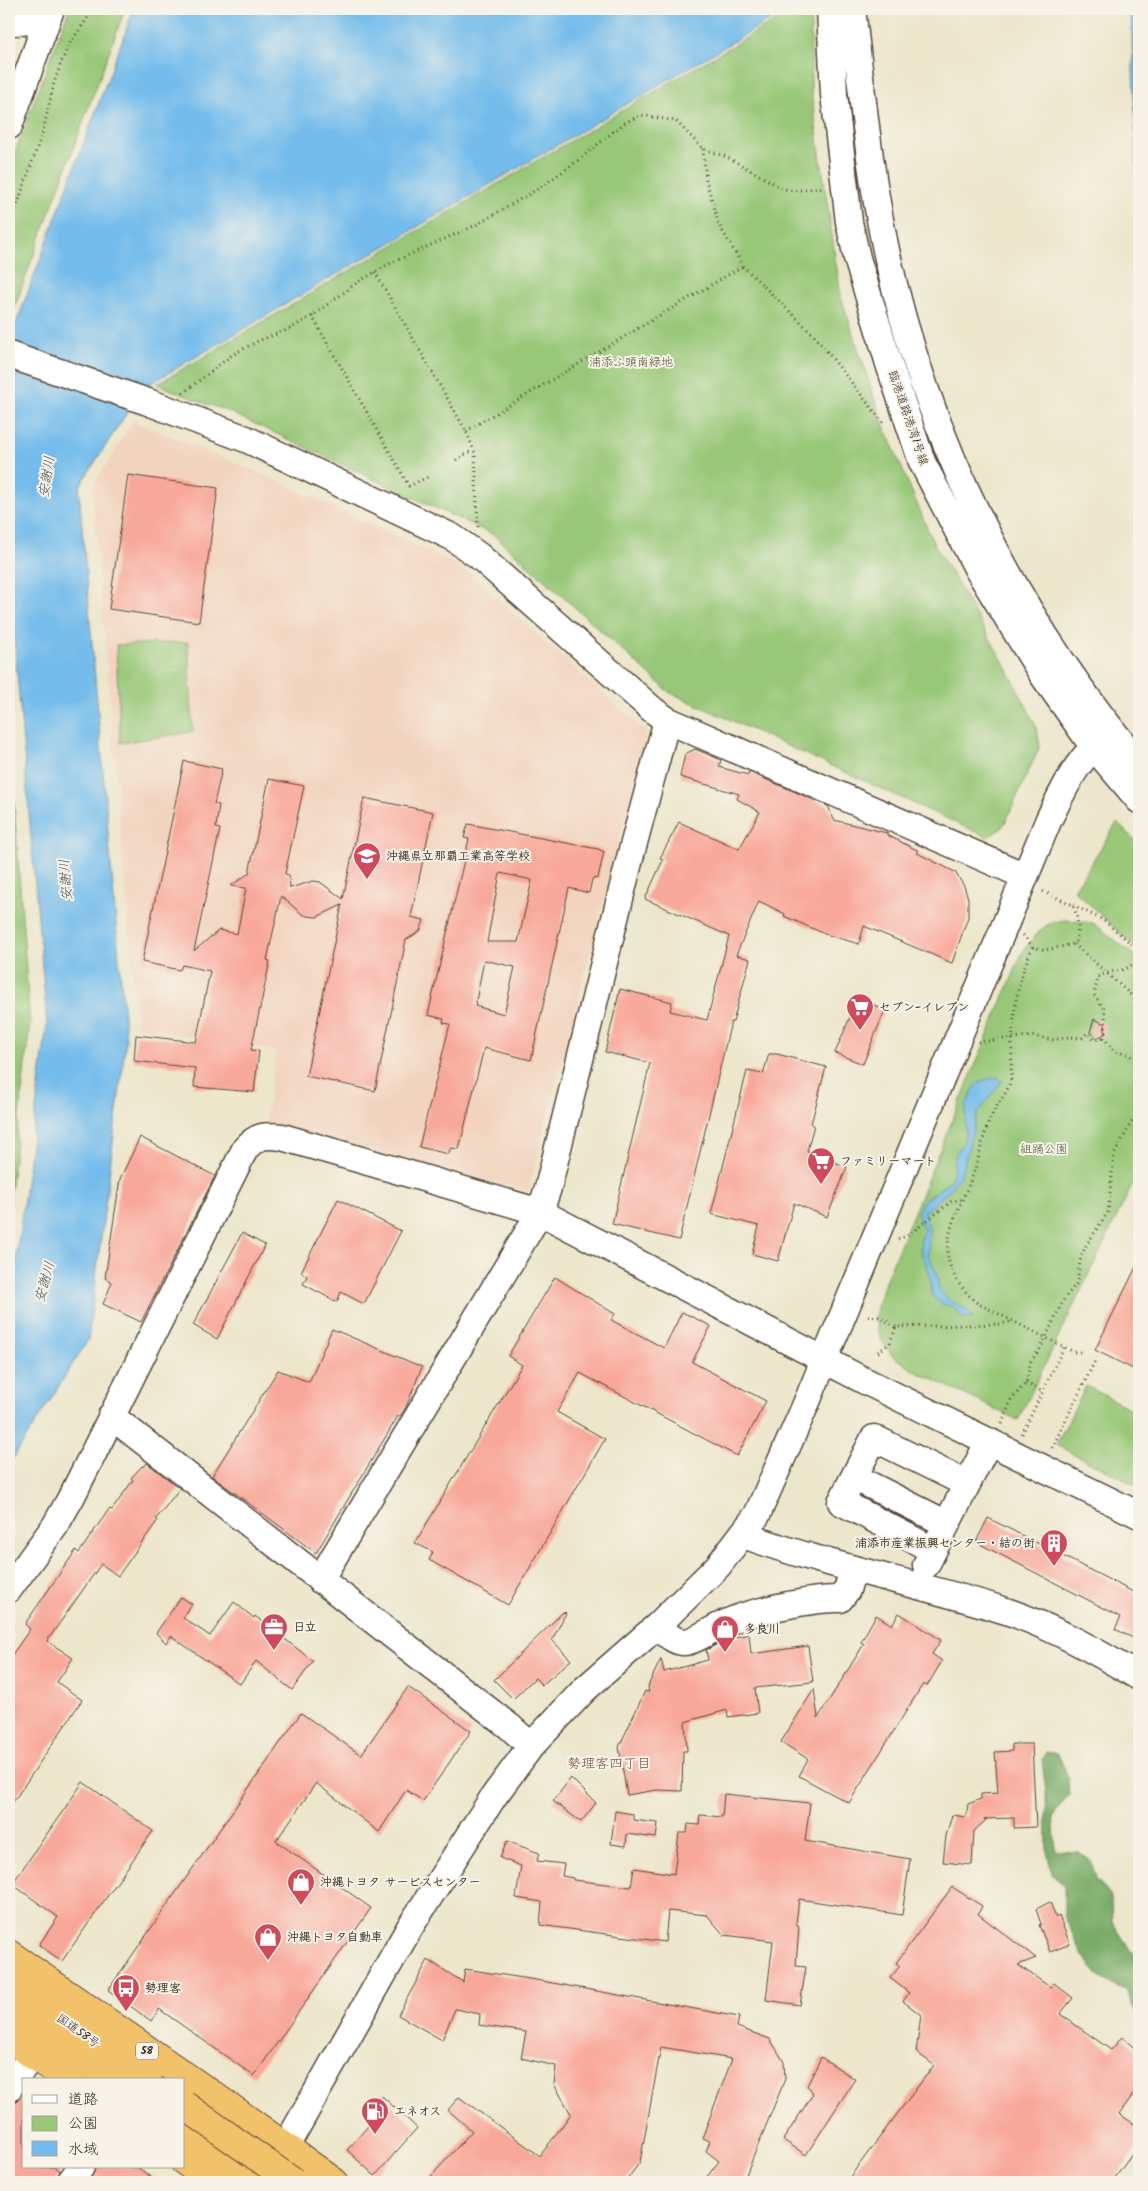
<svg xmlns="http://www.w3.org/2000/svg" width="1148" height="2191" viewBox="0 0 1148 2191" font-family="Kalam,'Klee One',sans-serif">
<rect width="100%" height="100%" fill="#f7f3e8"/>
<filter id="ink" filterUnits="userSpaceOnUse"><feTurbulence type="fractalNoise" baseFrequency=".02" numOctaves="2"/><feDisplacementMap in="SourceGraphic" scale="10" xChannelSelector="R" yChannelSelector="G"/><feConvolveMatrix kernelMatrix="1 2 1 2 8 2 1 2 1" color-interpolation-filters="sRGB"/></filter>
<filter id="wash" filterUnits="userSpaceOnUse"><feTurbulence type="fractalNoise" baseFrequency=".0096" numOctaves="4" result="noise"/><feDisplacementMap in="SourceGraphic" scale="20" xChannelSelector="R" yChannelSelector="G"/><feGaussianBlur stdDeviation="1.12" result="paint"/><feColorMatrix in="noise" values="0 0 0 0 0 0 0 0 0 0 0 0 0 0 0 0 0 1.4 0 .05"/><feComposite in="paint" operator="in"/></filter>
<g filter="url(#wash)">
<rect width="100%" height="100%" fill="#ece6cb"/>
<path fill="#f2d4be" d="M133,421L260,473L462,567L647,733L528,1191L265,1123L276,1051L137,1027L92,488Z"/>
<path fill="#97c777" stroke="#69784a" d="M69,9H125L9,322V168Z
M795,9H811V92L841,297L882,421L933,542L1007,668L1036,726L1040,746L1006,821L1001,829L987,837L669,692L494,535L227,411L201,402L157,384Z
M188,642L193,732L120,743L116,645Z
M9,736L30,1024L9,1201Z
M1117,823L1139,844V951L1074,890Z
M1065,920L1093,923L1139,959V1171L1018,1420L913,1370L892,1355L881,1340L875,1320L877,1307L886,1279L1023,951C1037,935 1042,922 1065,920Z
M1086,1386L1139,1413V1487L1056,1445Z"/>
<path fill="#79ac68" stroke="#5a6b43" d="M1046,1752L1058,1754L1068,1777L1069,1795L1053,1816L1056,1851L1079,1852L1091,1861L1096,1878L1111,1897L1112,1921L1139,1964V2019L1126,1991L1103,1979L1083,1956L1064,1916V1886L1052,1873L1047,1852L1046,1794L1042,1760Z"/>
<path fill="#73bceb" stroke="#577384" d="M134,9H789L143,388L82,482L79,491L126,1040L88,1340L9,1465V1311L47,1025L9,578V364L16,343L10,340Z
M1131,9H1139V243Z
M992,1078H999L1002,1081L977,1114L964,1166L959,1177L948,1192L924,1212L929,1228L928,1254L937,1274L939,1290L949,1300L966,1309L973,1317L962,1318L954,1307L942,1304L933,1297C930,1289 931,1281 929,1273C924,1252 915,1255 924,1230L917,1213L923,1201L949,1182L952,1177L955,1155L965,1139L966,1105L974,1088L981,1081Z"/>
<g id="blocks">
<path fill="#f8a89a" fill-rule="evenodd" d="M128,475L218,488L199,622L109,609Z
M695,749L721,760L719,767L748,775L749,772L828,806L834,820L887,833V835L919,851L917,853L955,872L964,886L968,898V917L952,963L864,926L859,944L825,934L784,916L785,914L759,901L736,955L750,959L733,1022H731L679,1240L612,1224L650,1063L605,1052L620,989L672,1002L670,1011L707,1020L729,936L645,899L663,860L660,858L679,822L739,849L760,812L737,799L739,794L680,777L685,754Z
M184,761L222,769L214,804L219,805L216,828L220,829L194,951L219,930L237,934L246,888L231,886L249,873L269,779L304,786L285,874L289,875L290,888L313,881L320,882L343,899L364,798L433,812L411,917L424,920L420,931L406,940L375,1091L306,1076L342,905L317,917L307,916L302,914L281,896L267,960L270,961L251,1050L259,1051L254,1092L194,1087L195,1068L134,1061L136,1035L196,1042L210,971L182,965L180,970L142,962Z
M468,824L598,849L604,852L598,878L592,879L589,893L569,888L531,1060L484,1048L459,1149L451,1148L448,1154L419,1147L450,1024L443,1023L444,1019L428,1015L469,839L464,838ZM500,873L532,880L518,942H487ZM484,960L515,967L504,1014L475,1006Z
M858,998L885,1010L863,1064L835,1053Z
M1094,1019L1105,1024V1034L1097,1038L1090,1032Z
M769,1054H777L826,1067L811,1124L814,1125L807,1151L847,1167L827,1217L794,1203L778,1261L752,1254L759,1226L711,1214L747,1071L763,1074Z
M140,1137L215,1176L141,1322L103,1304L112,1282L105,1278L120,1179Z
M338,1199L401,1231L364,1304L341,1292L337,1302L303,1284L307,1276L301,1272Z
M242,1233L265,1245L217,1339L193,1325Z
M1139,1261V1372L1095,1350Z
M555,1277L615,1314L611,1320L664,1348L682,1312L711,1326L692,1362L766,1401L737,1456L580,1373L557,1412L605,1439L508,1605L429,1560L433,1552L415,1543L522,1365L508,1356Z
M332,1329L422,1367L406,1407L400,1416H398L316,1553L212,1476L278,1370L309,1382Z
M147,1463L180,1488L156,1519L158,1520L118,1576L101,1564L47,1641L73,1658L57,1682L82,1700L9,1808V1659L30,1629L25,1624L76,1550L79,1553L109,1509L112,1510L133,1480L131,1478L142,1466L144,1467Z
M988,1518L1139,1595V1641L1115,1629L1121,1617L976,1542Z
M181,1597L192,1604L183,1618L210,1636L234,1602L254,1618L255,1616L313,1661L292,1690L256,1661L240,1684L171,1636L166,1643L156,1633Z
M563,1612L566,1613L552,1640L571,1660L542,1685L535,1678L513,1699L494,1680Z
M899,1613L941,1640L932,1654L942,1661L927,1686L923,1684L849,1803L799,1776L808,1759L781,1742L814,1689L818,1718L864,1644L861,1642L876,1615L892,1625Z
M749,1634L751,1654L808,1646L813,1682L755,1688L758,1713L728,1717L727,1710L685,1722L687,1751H683L682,1791L657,1790L627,1795L619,1747L645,1691L649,1692L648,1686L661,1659L664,1672L708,1660L706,1650L727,1639Z
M408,1687L471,1731L423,1801L406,1790L379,1832L316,1783L276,1841L371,1908L254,2076L159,2009L151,2021L108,1990L301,1713L361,1755Z
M1012,1744H1032L1036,1827L1014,1828V1818L984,1819H987L974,1831L972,1865L943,1862L946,1836L952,1815L966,1817L968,1804L981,1799V1794L998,1793L995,1752L1012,1751Z
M571,1778L596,1803L581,1822L553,1801Z
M83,1782L153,1831L62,1961L39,1945L58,1917L12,1884Z
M724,1794L810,1803L805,1841L910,1859L902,1915L799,1899L796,1924L799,1926L796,1966L806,1967L800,2005L766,2000L773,1941L724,1935L707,1915L668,1911L665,1942L540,1925L542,1902L516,1898L521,1866L500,1858L507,1841L539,1853L537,1861L564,1864L562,1876L573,1878V1880L631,1887L634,1868L674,1874L679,1833H687L688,1824L699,1825L700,1815L722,1817Z
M615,1811L633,1814V1820L658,1823L656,1838L627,1834L626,1846L611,1844Z
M952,1887L982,1906L978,1914L1036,1958L1018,1965L1050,1987L1054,1983L1073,1998L1060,2014L1111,2050L1122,2037L1139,2052V2086L1119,2114L1139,2127V2145L1112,2182H846L934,2065L916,2052L921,2015L903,2001L909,1993L890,1978L900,1966L896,1963Z
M1050,1902L1056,1918L1059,1916L1070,1944L1050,1952L1039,1925L1041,1924L1036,1909Z
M428,1960L463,1982L465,1969L536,1980L739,2017L737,2027L770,2039L784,2062L785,2079L743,2182H703L719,2161L706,2151L710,2141L702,2138L732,2059L661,2047L640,2162L625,2182H426L472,2131L448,2110L459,2097L540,2156L571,2114L554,2084L556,2066L521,2058L526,2032L479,2025L480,2014L455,2009L442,2040L398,2015Z
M821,2057L855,2079L806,2155L783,2140L813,2094L807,2086Z
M24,2093V2167H54L60,2171L55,2182H9V2108Z
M382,2096L417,2128L375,2176L347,2150L377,2116L370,2110Z
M96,2167H137L158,2182H88Z"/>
</g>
</g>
<g filter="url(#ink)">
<use href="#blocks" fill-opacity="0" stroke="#564638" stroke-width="1"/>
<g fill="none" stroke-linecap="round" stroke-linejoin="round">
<g stroke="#564638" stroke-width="29">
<path id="minor" d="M830,9L834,94L849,222L857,258L890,367L922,462L978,570L1042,674L1093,746L1139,800
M852,9C862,89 869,171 886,250C927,438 1015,617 1139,763
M9,22L46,21
M9,126L51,9
M9,355L148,402L246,439L452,537L479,556L654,711L667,720L1025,876
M111,1416L510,1727L531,1746
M854,1477L947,1524
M744,1535C829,1567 919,1583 1006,1611C1054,1627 1097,1652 1139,1677
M933,1550L841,1502L874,1438L967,1484
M926,1565L989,1441
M320,1580L540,1212L548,1188L631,854L667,720
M9,1589L55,1526L72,1496L245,1149C257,1135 265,1135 282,1137L540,1212L863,1380L1139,1515
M657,1626C665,1632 672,1641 683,1642C693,1643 717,1626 728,1622C753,1611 813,1598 840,1599L847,1590L853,1569
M9,2088L32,2055
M70,2182L81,2167
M263,2182L286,2146L410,1927L494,1796L531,1746L585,1689L657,1626L718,1566L757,1515L806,1404L1049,819C1068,781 1077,758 1112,731"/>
</g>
<g stroke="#564638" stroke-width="30">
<path id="highway" d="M9,1954L237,2112L334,2182
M9,1982L148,2080
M9,2011L107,2080
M9,2038L68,2080
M184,2134L252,2182
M184,2161L214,2182"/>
</g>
<path stroke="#564638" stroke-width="3" stroke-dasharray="1 4" stroke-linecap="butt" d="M703,149L706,180L719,225L743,266L813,334L885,425
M9,228L43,131L54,83L61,63L70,43L94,9
M375,272L466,431L475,453L478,528
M312,316L409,486L430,476
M183,393L232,355L258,341L290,329L312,316L358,282L391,263L476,225L536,190L575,163L624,123L641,115L676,121L703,149L727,157L782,188L793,191L824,187
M466,431L743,266
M456,460L473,450
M1073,905L1103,920L1139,950
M1023,935L1033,947L1045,950L1074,944C1081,930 1078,919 1073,905L1042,891
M1074,944L1139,1002
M1033,947C1012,989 1012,1034 1011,1080C1007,1094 999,1101 993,1113C983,1132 981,1152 974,1172C954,1224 925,1257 977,1303L1074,1352H1084
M1139,958C1123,976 1116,967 1098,977L1094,995C1097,999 1102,1005 1104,1009C1106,1016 1106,1031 1104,1038L1114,1051L1128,1054L1139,1063
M978,1042L1031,1036L1054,1040L1068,1037L1082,1038L1087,1033L1094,1040L1104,1038
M1139,1081L1137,1089L1139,1091
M898,1239L907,1236L952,1201L961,1200
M868,1316L881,1317L896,1327
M878,1352L890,1343L896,1327L1001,1324L1013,1321
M1026,1383L1043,1392
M1002,1424L1011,1400L1026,1383L1031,1361L1040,1349L1064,1299L1077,1283L1080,1261L1085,1247L1108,1212L1114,1155L1132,1121L1139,1114
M1022,1434L1064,1347
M1052,1448L1096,1359"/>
<use href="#minor" stroke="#fff" stroke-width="26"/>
<use href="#highway" stroke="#f2c26a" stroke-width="28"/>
<g stroke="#564638" stroke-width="30" stroke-linecap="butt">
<path id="highway-bridge" d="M184,2105L293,2182"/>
</g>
<use href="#highway-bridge" stroke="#f2c26a" stroke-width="28"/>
</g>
</g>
<defs>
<g id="school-pin" transform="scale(1.4375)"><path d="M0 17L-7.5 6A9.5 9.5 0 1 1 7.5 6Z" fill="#d1495b" stroke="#f7f3e8"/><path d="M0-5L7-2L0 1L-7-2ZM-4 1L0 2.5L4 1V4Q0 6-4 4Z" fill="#fff"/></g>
<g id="supermarket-pin" transform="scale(1.4375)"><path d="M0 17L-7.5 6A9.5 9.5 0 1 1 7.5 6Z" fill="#d1495b" stroke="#f7f3e8"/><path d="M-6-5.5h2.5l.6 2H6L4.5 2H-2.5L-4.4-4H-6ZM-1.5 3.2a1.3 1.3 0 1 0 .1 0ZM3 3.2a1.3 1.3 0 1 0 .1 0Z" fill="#fff"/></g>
<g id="building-pin" transform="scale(1.4375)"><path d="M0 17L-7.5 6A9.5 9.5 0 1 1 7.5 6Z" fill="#d1495b" stroke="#f7f3e8"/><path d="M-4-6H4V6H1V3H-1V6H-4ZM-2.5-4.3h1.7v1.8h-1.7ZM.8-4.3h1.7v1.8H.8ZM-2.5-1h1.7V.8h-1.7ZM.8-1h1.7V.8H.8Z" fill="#fff"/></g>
<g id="office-pin" transform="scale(1.4375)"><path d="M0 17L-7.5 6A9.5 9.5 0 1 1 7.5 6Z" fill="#d1495b" stroke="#f7f3e8"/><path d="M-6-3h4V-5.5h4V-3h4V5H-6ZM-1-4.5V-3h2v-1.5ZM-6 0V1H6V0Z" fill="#fff"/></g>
<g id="shop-pin" transform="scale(1.4375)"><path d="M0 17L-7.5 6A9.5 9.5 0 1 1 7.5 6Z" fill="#d1495b" stroke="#f7f3e8"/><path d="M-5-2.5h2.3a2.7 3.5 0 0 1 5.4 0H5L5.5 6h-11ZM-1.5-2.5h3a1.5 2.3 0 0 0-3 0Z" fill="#fff"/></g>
<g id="bus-pin" transform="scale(1.4375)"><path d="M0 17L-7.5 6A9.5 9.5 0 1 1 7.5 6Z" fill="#d1495b" stroke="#f7f3e8"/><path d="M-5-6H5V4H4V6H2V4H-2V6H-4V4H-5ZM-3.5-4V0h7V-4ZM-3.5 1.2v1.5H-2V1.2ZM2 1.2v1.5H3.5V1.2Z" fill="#fff"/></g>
<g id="fuel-pin" transform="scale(1.4375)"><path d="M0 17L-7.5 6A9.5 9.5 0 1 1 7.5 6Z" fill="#d1495b" stroke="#f7f3e8"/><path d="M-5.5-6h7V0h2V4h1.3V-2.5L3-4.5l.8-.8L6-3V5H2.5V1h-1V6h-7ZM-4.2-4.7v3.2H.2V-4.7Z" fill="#fff"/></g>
</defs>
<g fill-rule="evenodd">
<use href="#school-pin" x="367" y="856"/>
<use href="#supermarket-pin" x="860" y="1007"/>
<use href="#supermarket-pin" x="821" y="1161"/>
<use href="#building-pin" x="1054" y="1543"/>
<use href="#office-pin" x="274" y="1627"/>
<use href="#shop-pin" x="725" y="1629"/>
<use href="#shop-pin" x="301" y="1882"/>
<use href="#shop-pin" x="268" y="1937"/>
<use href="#bus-pin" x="126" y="1988"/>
<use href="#fuel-pin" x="375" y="2111"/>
</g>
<g text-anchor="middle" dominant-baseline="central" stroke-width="4" stroke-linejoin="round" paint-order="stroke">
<rect fill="#f7f3e8" stroke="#73665b" stroke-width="1" x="136" y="2042.5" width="22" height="17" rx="4"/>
<g font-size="11" font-weight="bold" fill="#3b2a1e">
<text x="147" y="2051">58</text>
</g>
<g font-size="12" fill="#575939" stroke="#f7f3e8">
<text x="631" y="362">浦添ふ頭南緑地</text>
<text x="1044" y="1149">組踊公園</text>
</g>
<g font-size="12" fill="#3b2a1e" stroke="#f7f3e8">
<text transform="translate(908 418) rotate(71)">臨港道路港湾1号線</text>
<text transform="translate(78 2031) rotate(35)">国道58号</text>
</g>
<g font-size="12" font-weight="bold" fill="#3b2a1e" stroke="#f7f3e8" text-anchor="start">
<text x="386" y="856">沖縄県立那覇工業高等学校</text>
<text x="879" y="1007">セブン-イレブン</text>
<text x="840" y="1161">ファミリーマート</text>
<text x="1035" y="1543" text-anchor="end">浦添市産業振興センター・結の街</text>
<text x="293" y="1627">日立</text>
<text x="744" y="1629">多良川</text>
<text x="320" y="1882">沖縄トヨタ サービスセンター</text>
<text x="287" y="1937">沖縄トヨタ自動車</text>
<text x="145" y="1988">勢理客</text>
<text x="394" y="2111">エネオス</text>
</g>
<g font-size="14" font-style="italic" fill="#4c565c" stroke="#f7f3e8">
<text transform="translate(47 477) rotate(-81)">安謝川</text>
<text transform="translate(66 880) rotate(-94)">安謝川</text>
<text transform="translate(45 1282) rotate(-75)">安謝川</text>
</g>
<g font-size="14" fill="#7d5649" stroke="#f7f3e8">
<text x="609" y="1764">勢理客四丁目</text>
</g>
</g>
<rect width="1148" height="2191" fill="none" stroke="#f7f3e8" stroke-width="30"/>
<rect x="22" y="2078" width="162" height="90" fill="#f7f3e8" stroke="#aca397"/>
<rect x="32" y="2095" width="25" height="8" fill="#ffffff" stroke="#aca397"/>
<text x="68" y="2104" font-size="15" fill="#3b2a1e">道路</text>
<rect x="32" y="2116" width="25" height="15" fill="#97c777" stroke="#aca397"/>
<text x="68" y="2128" font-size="15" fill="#3b2a1e">公園</text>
<rect x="32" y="2141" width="25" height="15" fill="#73bceb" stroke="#aca397"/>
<text x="68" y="2154" font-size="15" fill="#3b2a1e">水域</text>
</svg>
